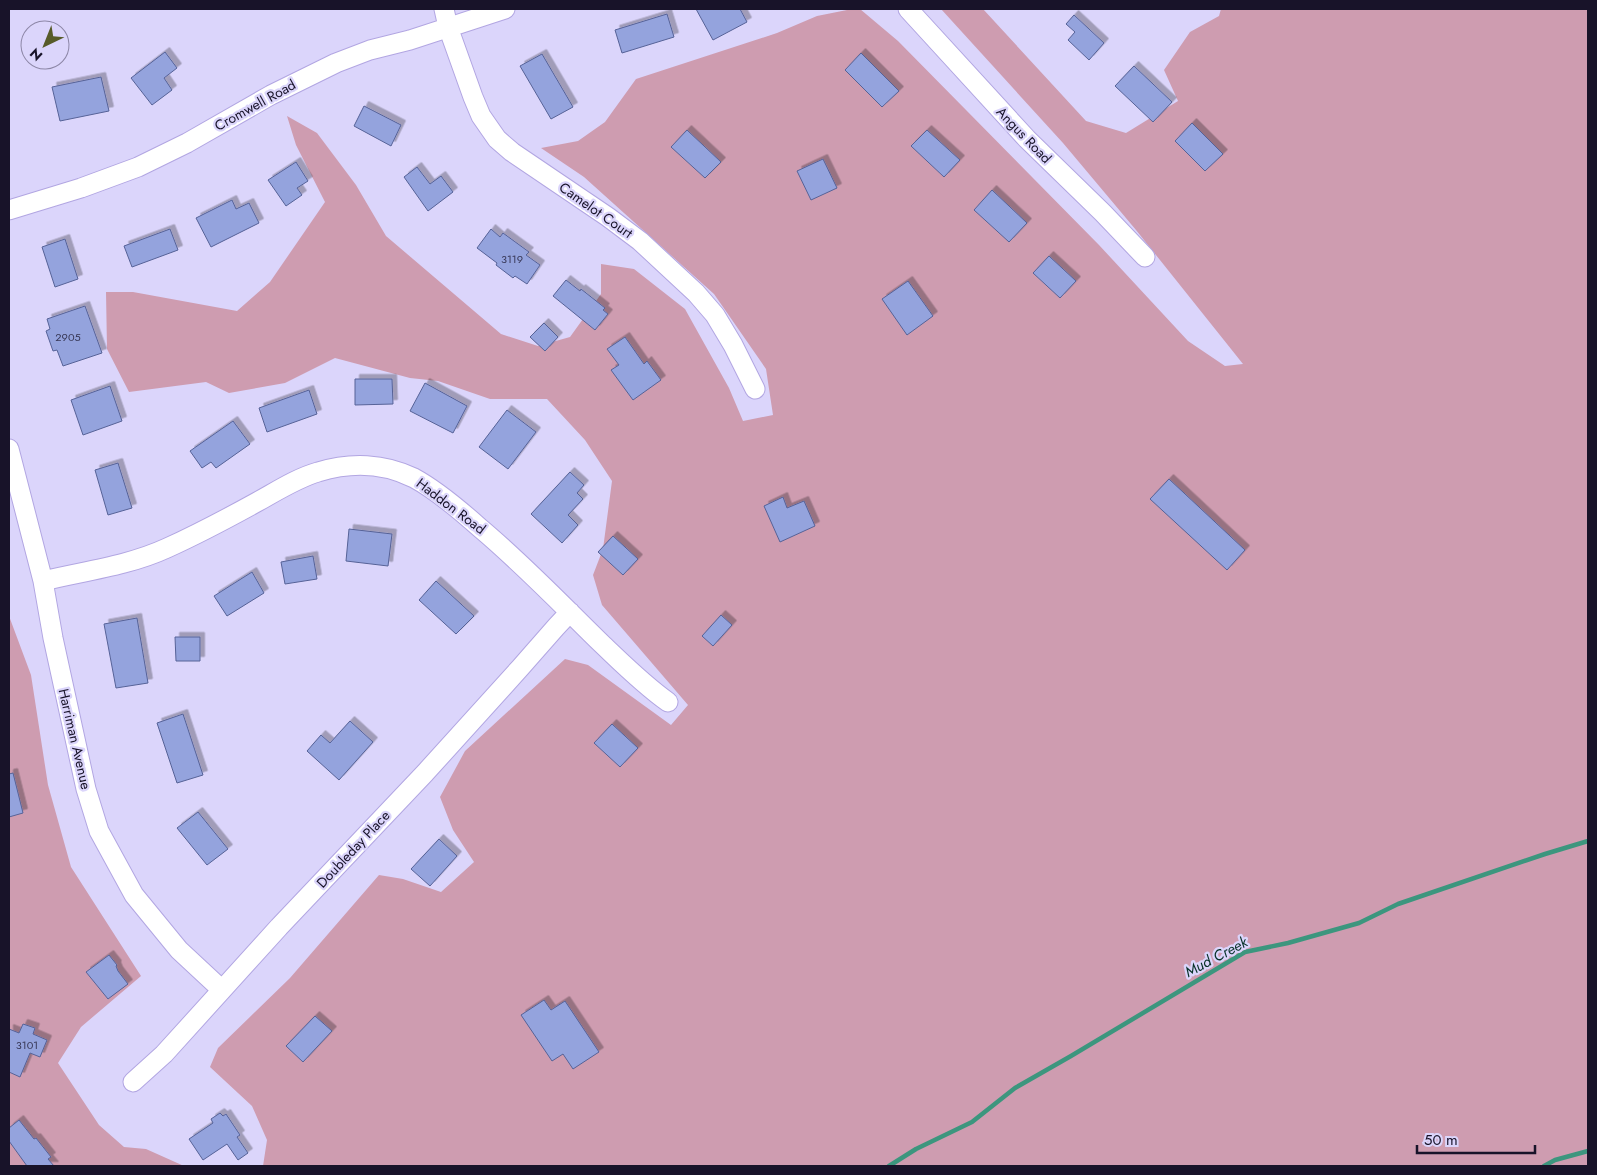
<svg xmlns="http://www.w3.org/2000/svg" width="1597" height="1175" viewBox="0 0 1597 1175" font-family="Jost,sans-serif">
<defs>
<filter id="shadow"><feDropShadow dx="4.5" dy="-4.5" stdDeviation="0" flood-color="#0004"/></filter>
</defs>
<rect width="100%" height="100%" fill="#dbd5fb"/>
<path fill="#ce9cb0" d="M852,9H860L898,41L1099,245L1188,341L1225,366L1243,364L1136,230L1063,143L941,9H983L1086,121L1126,133L1178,101L1164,70L1190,32L1219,16L1221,9H1588V1166H263L267,1140L252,1106L210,1067L218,1048L290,978L379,875L403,879L441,892L474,862L453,830L440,797L465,751L565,659L588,665L671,725L688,705L602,605L593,575L603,549L612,481L585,440L547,399H490L438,381L410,378L335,358L285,383L229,393L206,382L129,392L107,349L106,292H133L237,311L270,282L325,202L296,145L287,116L317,133L356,185L386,236L501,334L538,346L570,337L601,294V264L634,269L685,309L729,388L743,421L773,415L766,369L714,294L584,177L541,148L578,141L605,122L636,79L777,33L817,16Z
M9,616L31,675L48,785L71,867L141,976L81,1027L58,1063L99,1125L124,1147L146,1149L184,1166H9Z"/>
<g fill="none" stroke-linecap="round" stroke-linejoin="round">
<path stroke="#3c967e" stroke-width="4.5" d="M889,1166L916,1149L972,1122L1015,1088L1071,1056L1245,952L1288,943L1359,923L1398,904L1545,854L1588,841
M1544,1166L1555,1160L1588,1151"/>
</g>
<path fill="#94a3dd" stroke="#566297" filter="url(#shadow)" d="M696,9H740L747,22L713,40Z
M667,14L674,37L622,53L615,30Z
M1074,15L1104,43L1089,60L1068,40L1075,32L1066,24Z
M165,52L177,68L164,78L172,90L152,105L131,78Z
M861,53L899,91L882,107L845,70Z
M542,54L573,107L551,119L520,66Z
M1134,66L1172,102L1153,122L1115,86Z
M101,77L109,111L60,121L52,87Z
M364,106L401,125L391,146L354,126Z
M1192,123L1223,154L1205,171L1175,141Z
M687,130L721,162L705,178L671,147Z
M927,130L960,160L944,177L911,146Z
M823,159L837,188L811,200L797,171Z
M296,162L308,181L297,188L302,195L286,206L268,180Z
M417,167L430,184L441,176L453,192L428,211L404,177Z
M992,190L1027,223L1009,242L974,210Z
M232,200L236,209L249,203L259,223L211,247L196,218Z
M170,229L178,250L132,267L124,246Z
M491,229L500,237L503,233L529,252L526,255L540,265L527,284L515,276L513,278L496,265L497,263L477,248Z
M65,239L78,279L55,287L42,247Z
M1049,256L1076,281L1060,298L1033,273Z
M566,280L580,291L581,289L605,308L603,310L608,314L595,330L553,296Z
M908,281L933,316L907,335L882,299Z
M85,306L102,353L63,366L57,350L53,351L46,331L50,329L47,319Z
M544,323L558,337L545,351L530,337Z
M625,337L644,364L647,361L661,380L633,400L611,370L619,365L607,349Z
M355,379H392L393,404L355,405Z
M425,383L467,406L453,433L410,411Z
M110,386L122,421L83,435L71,400Z
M309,390L317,414L267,432L259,408Z
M507,410L536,432L508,469L479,447Z
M233,421L250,444L216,468L211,462L202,468L190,451Z
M118,463L132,508L108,515L95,470Z
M570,472L584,485L577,493L583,499L568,515L578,525L562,543L531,514Z
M1169,479L1245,550L1227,570L1150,499Z
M783,497L787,508L804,501L815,526L780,542L764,506Z
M349,529L392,534L388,566L346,561Z
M613,536L638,559L623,575L598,552Z
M313,556L317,579L285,584L281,562Z
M252,572L264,593L227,616L214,596Z
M436,581L474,616L456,634L419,600Z
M721,615L732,625L713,646L702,636Z
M137,618L148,683L116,688L104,624Z
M175,637H200V661H176Z
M183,714L203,775L177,783L157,723Z
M350,721L373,742L339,780L307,751L321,735L330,743Z
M612,724L638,748L620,767L594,743Z
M13,773L23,813L9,817V774Z
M198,812L228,849L207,865L177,828Z
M439,839L457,856L430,886L411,869Z
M109,955L117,965L116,966L118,971L128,984L108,999L86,972Z
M544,1000L551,1010L565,1001L599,1052L573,1069L563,1054L552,1061L521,1015Z
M315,1016L332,1031L303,1062L286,1046Z
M23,1024L35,1028L33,1034L47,1040L40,1057L30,1053L20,1077L9,1072V1029L19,1033Z
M220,1113L223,1116L226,1114L240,1135L237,1137L248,1153L238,1160L227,1144L203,1160L189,1139L213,1123L211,1119Z
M19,1120L34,1139L36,1138L51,1157L48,1159L54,1166H27L9,1141V1128Z"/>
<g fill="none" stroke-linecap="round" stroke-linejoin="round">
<g stroke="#b2a6e2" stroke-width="21">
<path id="street" d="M444,9L448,27L473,97L481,116L497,139L512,152L608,217L640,241L696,293L715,315L733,345L755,389
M908,9L1027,139L1103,213L1145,257
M9,210L81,188L138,167L187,143L271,95L336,63L370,50L410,40L505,9
M9,449L43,581L53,638L86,789L99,831L134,895L179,950L222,990
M43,581C84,571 128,566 167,548C198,534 228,518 257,502C277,491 297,478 318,472C350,462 384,463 414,478C436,490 461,511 480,528C523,564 562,605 603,645C624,665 644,685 668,702
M133,1082L164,1054L279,927L425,773L520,668L556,627L570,612"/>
</g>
<use href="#street" stroke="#fff" stroke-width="19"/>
</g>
<g text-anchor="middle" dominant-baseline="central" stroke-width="4.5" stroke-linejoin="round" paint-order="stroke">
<g font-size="11" fill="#373756">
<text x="512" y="259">3119</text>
<text x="68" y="337">2905</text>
<text x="27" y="1045">3101</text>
</g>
<g font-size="14" fill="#181329" stroke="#dbd5fb">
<text transform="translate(255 105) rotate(-29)">Cromwell Road</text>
<text transform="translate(1024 135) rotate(46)">Angus Road</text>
<text transform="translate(596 210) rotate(35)">Camelot Court</text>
<text transform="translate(451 506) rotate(37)">Haddon Road</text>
<text transform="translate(75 739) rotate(77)">Harriman Avenue</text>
<text transform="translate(353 849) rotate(-47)">Doubleday Place</text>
</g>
<g font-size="15" font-style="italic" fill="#063127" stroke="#dbd5fb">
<text transform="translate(1216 957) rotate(-28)">Mud Creek</text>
</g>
</g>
<rect width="1597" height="1175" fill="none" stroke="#181329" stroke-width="20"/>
<g transform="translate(45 45) rotate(223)"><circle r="24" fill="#dbd5fb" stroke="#8d87a7"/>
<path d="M0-4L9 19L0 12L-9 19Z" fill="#575b29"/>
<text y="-8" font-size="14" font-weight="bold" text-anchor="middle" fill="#181329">N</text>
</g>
<path d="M1417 1145v8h118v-8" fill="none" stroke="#181329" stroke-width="2.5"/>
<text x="1424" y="1145" font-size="15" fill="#181329" stroke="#dbd5fb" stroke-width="4" paint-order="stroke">50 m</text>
</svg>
